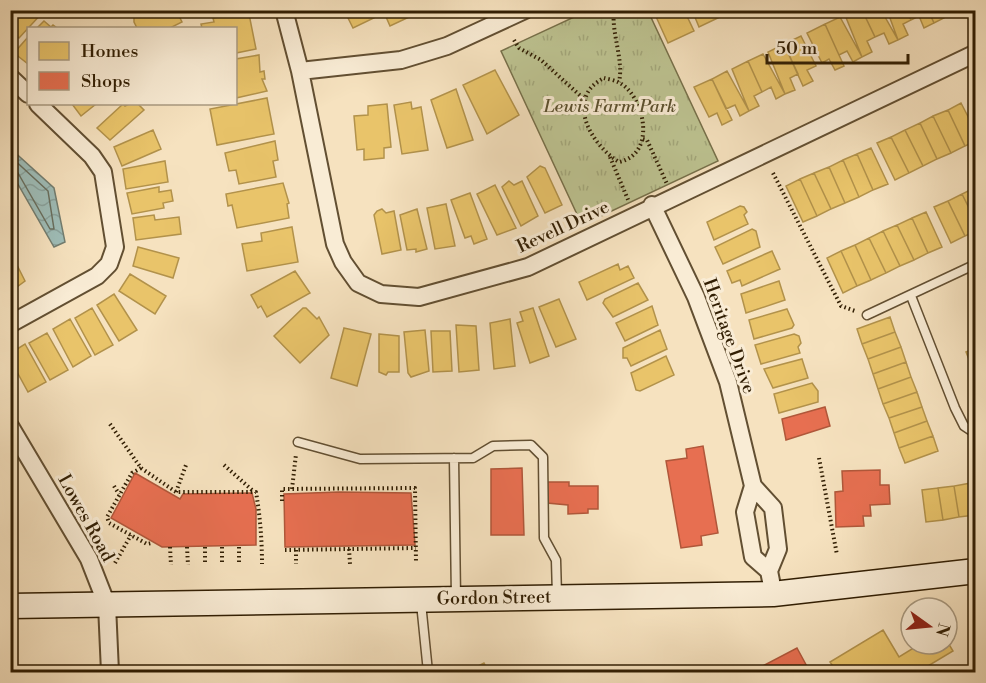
<svg xmlns="http://www.w3.org/2000/svg" width="986" height="683" viewBox="0 0 986 683" font-family="'Libre Bodoni',serif">
<defs>
<pattern id="park-tufts" width="24" height="20" patternUnits="userSpaceOnUse" patternTransform="scale(1.5)"><rect width="24" height="20" fill="#bdc391"/><path d="M3 7l-1-3M5 7V3M7 7l1-3M15 17l-1-3M17 17v-4M19 17l1-3" fill="none" stroke="#a3a77b"/></pattern>
<pattern id="water-waves" width="16" height="10" patternUnits="userSpaceOnUse" patternTransform="scale(1.5)"><rect width="16" height="10" fill="#9ebdb8"/><path d="M0 5q4-4 8 0t8 0" fill="none" stroke="#89a29d"/></pattern>
</defs>
<rect width="100%" height="100%" fill="#f6e2bf"/>
<filter id="stains"><feTurbulence type="fractalNoise" baseFrequency=".00333" numOctaves="4"/><feColorMatrix values="0 0 0 0 .2 0 0 0 0 .09 0 0 0 0 .02 0 0 0 .5 -.17"/></filter>
<radialGradient id="worn" r=".72"><stop offset=".6" stop-color="#630" stop-opacity="0"/><stop offset="1" stop-color="#630" stop-opacity=".3"/></radialGradient>
<path fill="url(#park-tufts)" stroke="#77704a" stroke-width="1.5" d="M587,11H648L718,161L582,225L501,51Z"/>
<path fill="url(#water-waves)" stroke="#727d70" stroke-width="1.5" d="M10,148L54,188L65,242L54,247L11,172Z"/>
<path fill="#e9c46a" stroke="#b2924b" stroke-width="1.5" d="M19,10L44,11L19,38L10,31V20Z
M185,10L179,16L182,22L170,28H137L134,22V10Z
M341,10H375L378,16L353,28L345,12Z
M383,10H422V11L390,26Z
M653,10H684L694,31L668,43Z
M692,10H723L724,15L699,27Z
M854,10H862L875,37L867,41L872,52L862,57L845,15Z
M862,10H881L898,40L889,44L884,33L875,37Z
M887,10H906L911,20L903,24L908,35L898,40Z
M906,10H928L934,23L924,28L919,16L911,20Z
M928,10H941L944,18L934,23Z
M240,13L241,16L249,14L256,49L236,53V28H202L201,24L214,22L213,18Z
M840,17L862,57L853,62L847,51L839,55L825,24Z
M44,21L51,27L53,25L57,28H37Z
M825,24L844,66L835,70L829,59L822,63L807,33Z
M801,36L816,66L807,70L813,81L803,86L784,44Z
M28,37V64L14,53Z
M784,44L798,74L790,78L795,90L785,94L768,52Z
M763,54L785,94L776,99L771,87L762,92L748,61Z
M259,55L260,72L264,71L265,79H262L267,91L236,98V59Z
M748,61L762,92L754,96L759,106L749,111L732,69Z
M495,70L519,115L487,134L463,85Z
M727,71L749,111L740,116L735,105L726,109L712,79Z
M712,79L732,120L722,125L717,113L709,117L694,87Z
M456,89L473,140L447,148L431,100Z
M267,98L274,134L217,145L210,109Z
M411,102L412,109L421,107L428,150L402,154L394,105Z
M961,103L976,132V141L965,146L948,110Z
M72,104H96L81,116Z
M123,104L125,106L129,104H138L144,110L110,140L97,128Z
M387,104L391,147L384,148V158L364,160V149L357,150L354,116L368,115V106Z
M948,110L965,146L951,153L933,116Z
M933,116L951,153L937,159L920,123Z
M920,123L937,159L923,166L905,130Z
M153,130L161,149L122,166L114,147Z
M905,130L923,166L909,173L891,137Z
M891,137L909,173L895,180L877,143Z
M275,141L278,160L273,161L276,177L239,184L236,170L229,171L225,153Z
M871,148L888,184L873,190L857,154Z
M857,154L873,190L859,197L843,160Z
M843,160L859,197L845,203L829,167Z
M165,161L168,182L126,189L123,169Z
M540,166L545,168L562,205L545,213L527,177Z
M829,167L845,203L831,209L814,173Z
M814,173L831,209L817,216L800,179Z
M800,179L817,216L803,222L786,186Z
M509,181L514,185L522,181L538,216L521,226L502,187Z
M283,183L289,203L287,204L289,218L237,228L232,205L228,206L226,194Z
M495,185L516,228L497,235L477,194Z
M159,187V192L171,190L173,201L163,203L164,208L132,214L127,193Z
M976,187V222L962,194Z
M470,193L487,239L474,244L471,236L465,238L451,200Z
M962,194L976,222V231L965,236L948,201Z
M948,201L965,236L951,243L934,207Z
M446,204L455,246L435,249L427,208Z
M740,206L744,207L747,212L744,215L748,224L714,240L707,222Z
M382,209L386,213L394,211L401,250L382,254L374,215L377,211Z
M417,209L427,249L416,252V249L407,250L400,215Z
M926,212L942,247L928,253L912,218Z
M154,215L155,220L179,217L181,234L136,240L133,218Z
M912,218L928,253L914,260L897,225Z
M897,225L914,260L900,266L883,231Z
M292,227L298,262L247,271L242,244L262,241L261,233Z
M752,229L756,231L760,247L723,264L715,247Z
M883,231L900,266L886,273L869,238Z
M869,238L886,273L871,280L855,245Z
M855,245L871,280L857,286L841,251Z
M138,247L179,258L173,278L133,266Z
M772,251L780,269L742,286L740,280L732,283L727,271Z
M841,251L857,286L843,293L827,258Z
M618,264L620,270L628,266L634,278L587,300L579,282Z
M18,267L25,281L10,292V271Z
M295,271L310,293L267,317L261,306L258,308L251,295Z
M130,274L166,296L155,314L119,291Z
M779,281L785,300L746,313L741,294Z
M638,283L648,300L613,317L603,303L605,299Z
M114,294L137,330L119,341L97,305Z
M559,299L576,339L556,347L539,307Z
M652,306L658,325L625,341L616,323Z
M92,308L113,345L95,355L75,318Z
M303,308H306L317,319L319,317L329,335L300,363L274,336Z
M533,308L549,356L530,363L517,323L523,321L520,312Z
M787,309L794,325L792,328L754,339L749,320Z
M890,317L895,332L862,344L857,329Z
M70,319L91,356L73,367L53,329Z
M510,319L515,366L494,369L490,323Z
M456,325L476,326L479,370L459,372Z
M344,328L371,334L357,386L331,378Z
M425,330L429,371L411,377L408,373L404,332Z
M660,330L667,349L631,366L627,358H623V348Z
M431,331H450L452,371L433,372Z
M895,332L901,347L868,359L862,344Z
M47,333L68,370L50,380L29,343Z
M379,334L399,336V372H388L386,375L379,372Z
M794,334L799,336L801,343L798,347L800,353L761,364L755,345Z
M25,344L46,382L28,392L10,359L17,355L14,351Z
M901,347L906,362L873,374L868,359Z
M976,348V365L972,367L966,352Z
M666,356L674,375L640,391L636,390L631,373Z
M802,359L808,378L773,388L764,369Z
M906,362L911,377L878,389L873,374Z
M911,377L917,392L883,404L878,389Z
M812,383L818,391V402L779,413L774,394Z
M917,392L922,407L889,418L883,404Z
M922,407L927,421L894,433L889,418Z
M927,421L933,436L899,448L894,433Z
M933,436L938,451L905,463L899,448Z
M976,482V515H975L971,483Z
M971,483L975,515L959,517L954,486Z
M954,486L959,517L943,520L938,488Z
M938,488L943,520L926,522L922,490Z
M883,630L899,657L920,644H947V641L953,651L918,672H837L830,662Z
M484,663L489,672H467Z"/>
<path fill="#e76f51" stroke="#b0573a" stroke-width="1.5" d="M825,407L830,426L786,440L782,419Z
M703,446L718,533L701,536L702,545L681,548L666,461L687,458L686,449Z
M522,468L524,535H491V469Z
M880,470V485H889L890,504L870,505L871,516H863L864,526L836,527L835,492L843,491L842,471Z
M135,473L180,499L183,494L252,493L256,509V545L162,547L111,518Z
M547,482H569V486H598V509H588V513L568,514V505L547,503Z
M339,492L411,493L415,545L285,547L284,494Z
M797,648L810,672H759L757,669Z"/>
<g fill="none" stroke-linecap="round" stroke-linejoin="round">
<path stroke="#686e5e" stroke-width="1.5" d="M10,156L48,191L54,229H50L18,173L10,170"/>
<g stroke="#624f32" stroke-width="11">
<path id="service" d="M911,296L955,408L964,426L976,434
M867,315L976,264
M298,442L360,459L473,458L493,446L531,445L543,457L544,538L556,560L557,596
M454,458L456,598
M421,603L428,672"/>
</g>
<g stroke="#624f32" stroke-width="20">
<path id="minor" d="M284,10L300,71L335,244L343,262L358,283L381,294L419,297L528,267L976,53
M300,71L401,60L447,46L525,10
M10,77L28,94
M652,205L696,297L728,382L753,486L745,512L753,557L769,571
M10,324L97,276L109,264L115,247L103,172L92,156L38,104
M10,426L89,559L107,605L110,672
M753,486L773,508L778,549L769,571L771,581"/>
</g>
<g stroke="#311e03" stroke-width="27">
<path id="secondary" d="M10,606L773,594L976,571"/>
</g>
<path stroke="#311e03" stroke-width="4" stroke-dasharray="1.5 3" stroke-linecap="butt" d="M614,10C611,33 624,60 619,82
M514,40L519,48L541,60L585,100
M604,78C608,79 614,80 618,82C644,94 658,154 619,162C591,145 564,98 604,78Z
M643,139L647,140L667,184
M610,157L629,202
M773,173L841,306L855,311
M110,424L141,468L176,492H256C260,516 262,540 262,564
M819,458L837,555
M224,465L252,490
M141,468L132,473L107,517L109,523L147,544L152,543
M114,486L119,494
M292,489L296,454
M176,492L186,465
M282,501V489L415,488L416,563
M170,547L171,565
M187,547L188,565
M205,547V565
M222,547V565
M239,547V564
M349,549L350,564
M285,550L416,548
M296,550V564
M115,563L131,535"/>
<use href="#service" stroke="#f9ecd5" stroke-width="8"/>
<use href="#minor" stroke="#f9ecd5" stroke-width="16"/>
<use href="#secondary" stroke="#f9ecd5" stroke-width="24"/>
</g>
<g text-anchor="middle" dominant-baseline="central" stroke-width="6" stroke-linejoin="round" paint-order="stroke">
<g font-size="18" font-style="italic" fill="#5b502e" stroke="#f9ecd5">
<text x="610" y="106">Lewis Farm Park</text>
</g>
<g font-size="18" fill="#311e03" stroke="#f9ecd5">
<text transform="translate(563 227) rotate(-25)">Revell Drive</text>
<text transform="translate(729 336) rotate(70)">Heritage Drive</text>
<text transform="translate(86 518) rotate(61)">Lowes Road</text>
<text transform="translate(494 598) rotate(-1)">Gordon Street</text>
</g>
</g>
<rect width="986" height="683" fill="none" stroke="#f6e2bf" stroke-width="36"/>
<rect x="12" y="12" width="962" height="659" fill="none" stroke="#311e03" stroke-width="3"/>
<rect x="18" y="18" width="950" height="647" fill="none" stroke="#311e03" stroke-width="1.5"/>
<rect x="27" y="27" width="210" height="78" fill="#f9ecd5" stroke="#a99a81" stroke-width="1.5"/>
<rect x="39" y="42" width="30" height="18" fill="#e9c46a" stroke="#a99a81" stroke-width="1.5"/>
<text x="81" y="57" font-size="18" fill="#311e03">Homes</text>
<rect x="39" y="72" width="30" height="18" fill="#e76f51" stroke="#a99a81" stroke-width="1.5"/>
<text x="81" y="87" font-size="18" fill="#311e03">Shops</text>
<g transform="translate(929 626) rotate(105)"><circle r="28" fill="#f9ecd5" stroke="#a99a81" stroke-width="1.5"/>
<path d="M0-4.5L10 22L0 15L-10 22Z" fill="#8f2418"/>
<text y="-9" font-size="16" font-weight="bold" text-anchor="middle" fill="#311e03">N</text>
</g>
<path d="M767 54v9h141v-9" fill="none" stroke="#311e03" stroke-width="3"/>
<text x="776" y="54" font-size="18" fill="#311e03" stroke="#f9ecd5" stroke-width="4.5" paint-order="stroke">50 m</text>
<rect width="100%" height="100%" filter="url(#stains)"/>
<rect width="100%" height="100%" fill="url(#worn)"/>
</svg>
